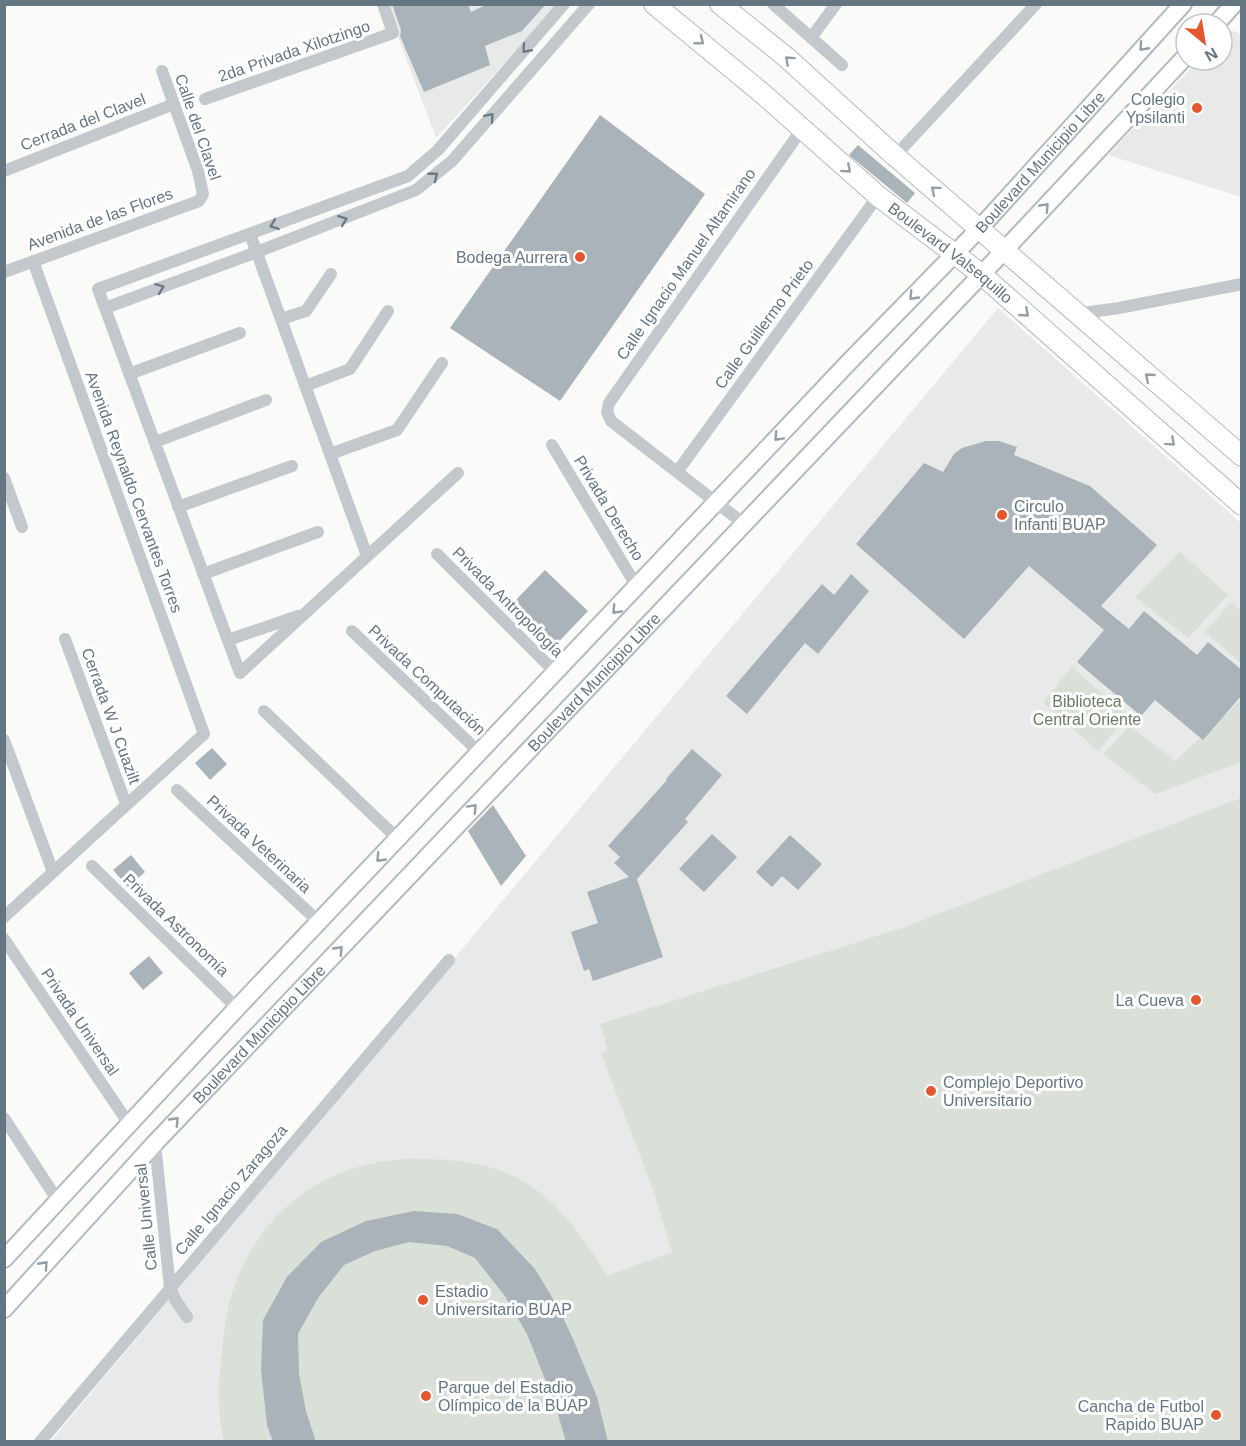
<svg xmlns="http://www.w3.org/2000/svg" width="1246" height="1446" viewBox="0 0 1246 1446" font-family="Helvetica,sans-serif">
<rect width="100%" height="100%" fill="#fafaf8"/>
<path fill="#e8e9e9" d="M386,5H558L436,138Z
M1228,29L1241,34V197L1108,155L1199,60H1222V35Z
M998,308L1241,523V1441L50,1442Z"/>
<path fill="#dadfd7" d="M1180,552L1228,595L1188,638L1135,597Z
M1231,602L1241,611V663L1205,632Z
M1072,667L1127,716L1098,751L1043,702Z
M1241,700V762L1155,794L1103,754L1130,726L1175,761Z
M1241,798V1441L224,1442C217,1411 218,1382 222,1352C224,1332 226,1313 232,1294C259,1207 334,1156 424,1159C459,1160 493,1163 524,1182C561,1204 585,1240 607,1276L672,1252L655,1195L601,1053L608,1050L600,1024L902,928Z"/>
<path fill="#aab3b9" d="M392,4H468L471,12L488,4H546L522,31L485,46L490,65L424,92L400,36L401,30Z
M600,115L705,194L560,401L450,328Z
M858,145L915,193L907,203L849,155Z
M986,441H999L1017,447L1014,455L1090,486L1157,545L1101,606L1129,629L1144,611L1197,655L1208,642L1242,670V695L1203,740L1155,700L1141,716L1077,662L1104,630L1029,566L964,639L856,544L924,463L943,472L954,454L962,448Z
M545,570L588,611L549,652L506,610Z
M851,574L869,591L818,654L805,643L747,714L726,696L822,584L834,595Z
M212,748L227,764L210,780L195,763Z
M692,749L722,775L685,819L688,822L637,879L663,957L593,981L589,969L584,971L571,932L598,923L587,892L629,877L614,863L620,857L608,846L667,780L666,779Z
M493,805L526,856L501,886L468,831Z
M712,834L737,857L704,892L679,869Z
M790,835L822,864L798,890L782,876L772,887L756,872Z
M131,855L145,872L128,887L113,870Z
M149,956L163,973L143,990L129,973Z
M414,1211L457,1214L497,1229L535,1269L558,1307L573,1339L597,1397L608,1442H566L555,1404L527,1334L505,1296L475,1258L447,1246L409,1242L375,1251L344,1265L318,1298L298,1334L299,1374L306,1411L316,1442H273L267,1425L261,1370L263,1320L287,1277L321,1242L366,1221Z"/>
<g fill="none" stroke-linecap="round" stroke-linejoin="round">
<g stroke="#b3babf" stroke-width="20">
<g id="secondary">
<path d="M1216,24L1234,4"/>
<path id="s1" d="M4,1259L237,1008L848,363L980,228L1183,4"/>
<path id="s2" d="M4,1309L155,1143L1000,255L1186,56"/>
</g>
</g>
<g stroke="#b5babe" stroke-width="22">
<g id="primary">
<path id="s3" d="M654,4L763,94L878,196L981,274L1242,505"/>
<path d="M720,4L786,57L895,156L1242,456"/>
</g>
</g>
<path stroke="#c3c8cc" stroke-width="12" d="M773,4L842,65
M811,38L836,4
M205,99L393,33L383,4
M895,156L1036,4
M4,171L174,104
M250,234L367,556
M4,272L199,201L203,194L198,171L162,71
M105,308L257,252L416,190L452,161L589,4
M1076,314L1119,308L1242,284
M281,319L306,311L331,274
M129,374L240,333
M305,386L350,369L388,311
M155,442L266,400
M552,445L637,587
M330,454L397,430L442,363
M677,472L878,196
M458,473L240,673L98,289L408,176L438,150L564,4
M4,478L22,527
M178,507L292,466
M743,523L611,421L607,412L609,403L802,129
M437,554L556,673
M203,574L318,532
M352,631L480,753
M65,639L126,804
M228,640L298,616
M264,711L398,839
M4,740L53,872
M177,790L319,922
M92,866L237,1008
M4,917L204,734L33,261
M4,939L129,1124
M4,1118L58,1201
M155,1143L170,1288L176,1301L187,1317
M40,1442L449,960"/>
<use href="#secondary" stroke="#fff" stroke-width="16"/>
<use href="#primary" stroke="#fff" stroke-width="20"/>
</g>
<defs><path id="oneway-chevron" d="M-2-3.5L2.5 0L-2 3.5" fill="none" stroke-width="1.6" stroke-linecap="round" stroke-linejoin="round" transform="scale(1.5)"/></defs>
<g stroke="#939fa8">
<use href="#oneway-chevron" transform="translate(700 41) rotate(39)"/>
<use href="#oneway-chevron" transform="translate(1143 47) rotate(132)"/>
<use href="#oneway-chevron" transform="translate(789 60) rotate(-138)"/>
<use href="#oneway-chevron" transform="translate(847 169) rotate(42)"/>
<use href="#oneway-chevron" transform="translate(935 190) rotate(-140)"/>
<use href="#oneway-chevron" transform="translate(1045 207) rotate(-47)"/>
<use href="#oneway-chevron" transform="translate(913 296) rotate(134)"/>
<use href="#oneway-chevron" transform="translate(1025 313) rotate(41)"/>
<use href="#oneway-chevron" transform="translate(1149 377) rotate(-139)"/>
<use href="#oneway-chevron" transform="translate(778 437) rotate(133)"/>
<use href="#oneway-chevron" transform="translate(1171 442) rotate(42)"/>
<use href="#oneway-chevron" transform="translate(616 610) rotate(133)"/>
<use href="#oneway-chevron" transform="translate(473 808) rotate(-47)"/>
<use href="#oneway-chevron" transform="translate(380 858) rotate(134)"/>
<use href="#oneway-chevron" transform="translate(339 950) rotate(-46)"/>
<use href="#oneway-chevron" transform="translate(175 1121) rotate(-46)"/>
<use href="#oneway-chevron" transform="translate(44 1265) rotate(-48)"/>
</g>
<g stroke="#6a7a87">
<use href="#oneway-chevron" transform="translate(526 49) rotate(131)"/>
<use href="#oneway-chevron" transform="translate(490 117) rotate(-49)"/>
<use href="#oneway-chevron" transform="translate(434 176) rotate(-39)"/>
<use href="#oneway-chevron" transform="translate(343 220) rotate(-21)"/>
<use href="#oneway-chevron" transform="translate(274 225) rotate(160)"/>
<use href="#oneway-chevron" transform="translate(160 288) rotate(-20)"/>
</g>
<g fill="#e4572e" stroke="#fff" stroke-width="2">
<circle cx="1197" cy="108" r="6"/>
<circle cx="580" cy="257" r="6"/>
<circle cx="1002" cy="515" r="6"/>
<circle cx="1196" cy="1000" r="6"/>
<circle cx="931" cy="1091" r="6"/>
<circle cx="423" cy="1300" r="6"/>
<circle cx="426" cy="1396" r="6"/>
<circle cx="1216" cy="1415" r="6"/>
</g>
<g text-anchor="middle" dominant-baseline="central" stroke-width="6" stroke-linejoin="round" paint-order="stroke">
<g font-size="16" fill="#657683" stroke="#fff">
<text transform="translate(294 51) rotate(-19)">2da Privada Xilotzingo</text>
<text transform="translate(83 122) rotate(-21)">Cerrada del Clavel</text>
<text transform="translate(198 127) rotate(71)">Calle del Clavel</text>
<text stroke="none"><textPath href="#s1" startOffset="1509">Boulevard Municipio Libre</textPath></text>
<text transform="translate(100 219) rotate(-20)">Avenida de las Flores</text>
<text stroke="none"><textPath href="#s3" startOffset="387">Boulevard Valsequillo</textPath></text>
<text transform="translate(686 264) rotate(-55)">Calle Ignacio Manuel Altamirano</text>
<text transform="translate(764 324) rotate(-54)">Calle Guillermo Prieto</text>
<text transform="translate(134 492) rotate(70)">Avenida Reynaldo Cervantes Torres</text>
<text transform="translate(609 508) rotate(59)">Privada Derecho</text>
<text transform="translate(508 602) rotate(45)">Privada Antropología</text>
<text transform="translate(427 680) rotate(43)">Privada Computación</text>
<text stroke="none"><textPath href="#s2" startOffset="861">Boulevard Municipio Libre</textPath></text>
<text transform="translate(111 716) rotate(70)">Cerrada W J Cuazilt</text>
<text transform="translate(259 844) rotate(43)">Privada Veterinaria</text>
<text transform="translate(176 925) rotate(44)">Privada Astronomía</text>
<text transform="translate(80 1022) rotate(56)">Privada Universal</text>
<text stroke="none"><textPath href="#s2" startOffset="375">Boulevard Municipio Libre</textPath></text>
<text transform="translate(231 1190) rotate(-50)">Calle Ignacio Zaragoza</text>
<text transform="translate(146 1217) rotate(-96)">Calle Universal</text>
</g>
<g font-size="16" fill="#657683" stroke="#fff" text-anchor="end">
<text x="1185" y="99">Colegio<tspan x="1185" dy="18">Ypsilanti</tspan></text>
<text x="568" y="257">Bodega Aurrera</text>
<text x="1014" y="506" text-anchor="start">Circulo<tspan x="1014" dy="18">Infanti BUAP</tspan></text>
<text x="1184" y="1000">La Cueva</text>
<text x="943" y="1082" text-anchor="start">Complejo Deportivo<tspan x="943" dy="18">Universitario</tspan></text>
<text x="435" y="1291" text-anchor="start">Estadio<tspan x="435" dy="18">Universitario BUAP</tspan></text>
<text x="438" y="1387" text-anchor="start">Parque del Estadio<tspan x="438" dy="18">Olímpico de la BUAP</tspan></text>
<text x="1204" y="1406">Cancha de Futbol<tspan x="1204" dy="18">Rapido BUAP</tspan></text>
</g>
<g font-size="16" fill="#687a64" stroke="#fff">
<text x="1087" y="701">Biblioteca<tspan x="1087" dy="18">Central Oriente</tspan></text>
</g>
</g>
<rect width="1246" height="1446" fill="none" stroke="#657683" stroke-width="12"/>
<g transform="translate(1204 42) rotate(150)"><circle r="28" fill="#ffffff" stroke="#c1c8cd" stroke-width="1.5"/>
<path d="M0-4.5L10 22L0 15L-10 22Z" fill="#e4572e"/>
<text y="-9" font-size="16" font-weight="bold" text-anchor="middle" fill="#657683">N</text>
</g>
</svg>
